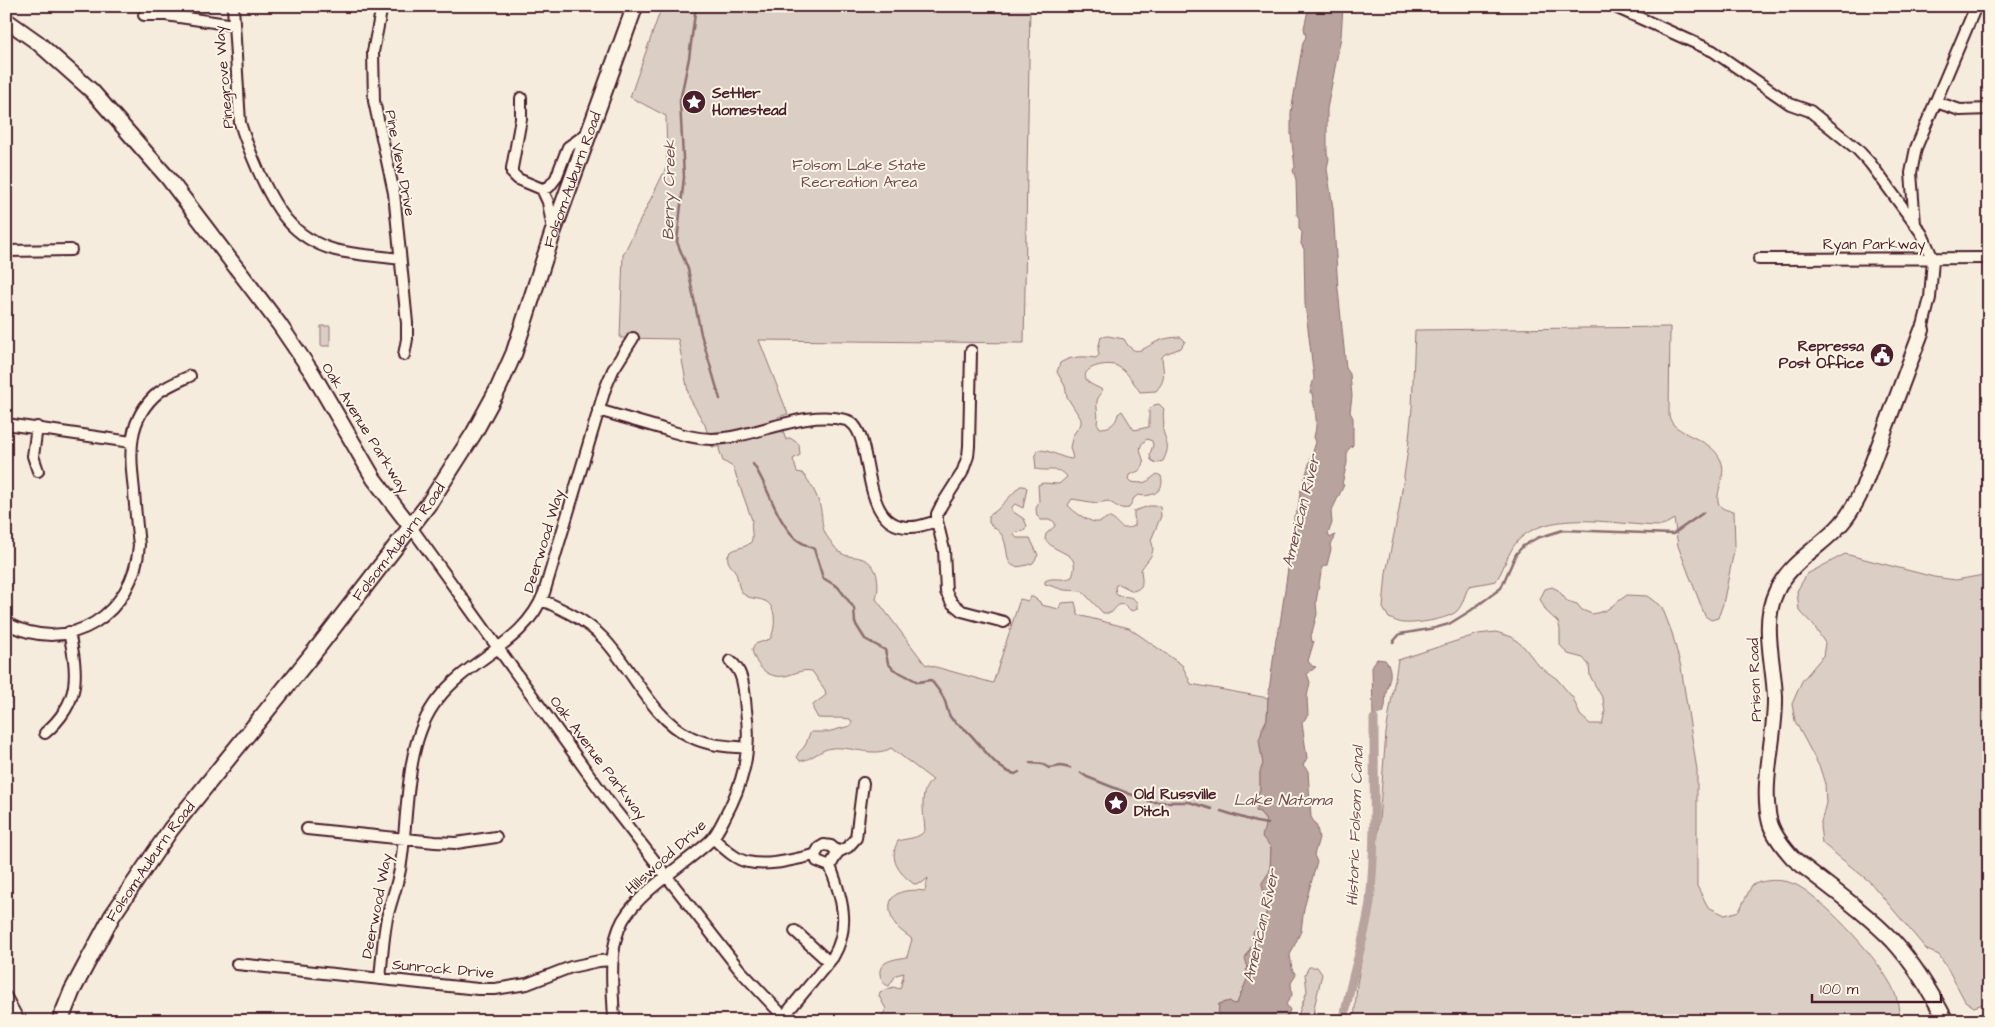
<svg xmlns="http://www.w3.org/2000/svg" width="1995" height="1027" viewBox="0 0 1995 1027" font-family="'Architects Daughter',sans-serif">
<rect width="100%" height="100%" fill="#f5ecde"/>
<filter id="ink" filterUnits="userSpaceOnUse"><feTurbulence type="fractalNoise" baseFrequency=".02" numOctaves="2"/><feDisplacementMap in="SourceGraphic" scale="10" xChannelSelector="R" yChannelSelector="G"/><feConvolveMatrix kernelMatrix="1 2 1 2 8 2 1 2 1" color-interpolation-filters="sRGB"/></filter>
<g filter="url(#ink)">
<path fill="#dbcec4" stroke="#927678" d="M662,6H1030L1024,343L759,340L788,414L778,417L786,440L790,438L799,444L800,455L793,459L797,472L802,473C810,481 817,495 820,506C824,522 819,527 831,542C834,546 837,551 841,553C847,557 853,556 860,558C879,563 880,584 876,599L925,664L993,683L1020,599L1028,601L1030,597H1033L1040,602L1041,605L1059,609L1061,603L1075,602L1078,615L1129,628L1182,665L1191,684L1268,698L1267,719L1262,728L1260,745L1263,764L1260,772V790L1256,794L1258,806L1256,811L1260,812L1266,821C1263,831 1264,839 1271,847L1270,871L1262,883L1267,911L1265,919L1259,926L1254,942L1247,954L1249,975L1237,1003L1233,1004L1230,1001L1219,1004L1218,1021H879L886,1009L879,996L880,992L893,987L900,989L904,973L896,975L889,986C885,985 883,983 881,978C875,961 895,959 907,957L912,939C907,935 901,931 896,926C893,922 891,917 890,911C887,890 909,889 925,891L928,878L922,883L914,884C899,873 888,860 898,841C907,838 920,839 925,830C924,815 918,789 933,780L891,748C875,758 851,746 832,748C820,749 812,760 800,761L797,757C798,751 801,751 804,747C808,742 807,737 811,732H827L850,726L852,722L850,719C840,717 829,719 818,718L813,709V705L826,695L825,690L812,671C801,669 795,674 785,676C767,679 755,665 752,649L755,644L770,639C776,629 777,606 765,601C759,598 751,599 746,596C737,590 739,581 736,573C733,567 726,563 728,556C731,547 746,549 751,542C754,537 750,527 752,520L733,467L723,461L719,449L720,447H712L705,425L689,397L678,339L620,338L623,255L667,166L666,116L630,97Z
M321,326H330V346H321Z
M1670,327L1669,416C1670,419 1672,424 1675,426C1690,439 1713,441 1721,461C1730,480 1701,509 1734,511L1735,546L1723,604L1718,618L1711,620L1705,616L1678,546L1674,519L1662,526C1620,526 1541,505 1513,547C1506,558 1503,571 1496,581L1469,586C1465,593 1463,605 1457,611C1449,619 1416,624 1404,623C1399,623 1394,620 1389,618L1383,608L1386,573L1399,510L1408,449L1412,408L1415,330Z
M1108,336L1124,339C1136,361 1144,346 1161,340C1167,338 1175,337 1181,337L1185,341L1181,348L1165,354L1162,357C1163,372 1167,379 1156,391L1140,392C1133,382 1128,372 1117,366C1107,361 1076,368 1088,382C1091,385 1098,387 1102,390C1102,395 1098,396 1097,401C1096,408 1099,415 1097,423L1100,428C1110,428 1116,424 1118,414L1122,411L1134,430L1149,427V410L1154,405L1159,404L1164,409C1162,416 1165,421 1163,430C1166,445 1171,445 1163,461L1156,463L1151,460L1150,454L1153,445L1152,441L1147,439C1131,450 1150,459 1141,469C1138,472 1133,473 1129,475L1128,479L1131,482C1146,484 1145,483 1157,474L1161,476C1166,491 1151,498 1138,495L1134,498L1129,508C1119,510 1116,505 1108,501L1097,503L1072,499L1068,505C1072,511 1091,524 1099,522C1103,522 1106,516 1110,518C1122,523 1117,532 1135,526C1136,521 1133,517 1134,511L1149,506H1160L1161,516L1151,540C1157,555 1147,559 1141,570C1142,581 1145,588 1133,591L1119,584L1115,586L1116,594L1119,596C1129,597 1138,596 1137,609L1133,611L1128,609L1125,605C1117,603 1116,608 1111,613H1103L1082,591L1064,590L1045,584V581C1054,576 1063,582 1072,577C1082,550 1058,557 1045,539L1046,534L1055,526V523L1052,520H1041L1037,516L1036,509L1039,501L1038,485L1043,483L1059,484L1067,477C1061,466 1047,472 1036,469L1035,458L1038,450C1051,450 1059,457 1071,459L1073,458L1070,447L1073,435L1081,424V419L1067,397L1065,386L1057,372L1060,363C1071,356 1083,356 1096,358L1099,355L1098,349L1101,337Z
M1020,486H1024L1027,488L1023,508L1015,504L1012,507V511L1024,519L1027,526L1024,531L1016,532L1014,535L1017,538H1030L1038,555L1033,563C1001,575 1011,555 1003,537C1000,531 993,527 989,523V516L997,510Z
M1845,554L1934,577L1956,580L1989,574V1002L1974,1007L1965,1001L1949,971L1939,955L1927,950L1870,882L1822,843L1820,826L1826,803L1825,784L1820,768L1795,721L1792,704L1802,681L1823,656L1825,643L1814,626L1799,610L1797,591L1807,574Z
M1552,587L1558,590L1567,601L1577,604L1582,610L1592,614L1605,611L1627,595L1647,596L1662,607L1672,633L1681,667L1697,770V886L1708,907L1725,915L1739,911L1752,885C1766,879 1785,878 1800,887C1827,903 1882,962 1894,991C1898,1000 1899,1011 1900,1021H1354L1357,984L1373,895L1386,733L1398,660L1478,634L1496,632L1512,637L1524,647L1539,666L1557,679L1573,698L1580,715L1590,724H1602L1605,712L1603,699L1590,676L1589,665L1583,658L1568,654L1560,645V629L1558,622L1546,611L1540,599L1545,589Z
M1309,967H1317L1322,974L1314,1008L1313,1021H1296L1307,991L1305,974Z"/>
<path fill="#b8a39e" stroke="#8c6e70" d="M1309,6H1343L1341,37L1327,109V154L1329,158L1327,169L1333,208L1338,289L1346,368L1350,374L1352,396L1350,412L1353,418V445L1347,451V463L1342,484L1344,485L1331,512L1332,523L1328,534L1330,538L1335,535L1334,540L1330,545L1331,549L1327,565L1322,567L1316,602L1317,614L1311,636L1312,642L1314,641L1308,661L1312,666L1316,667L1307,674L1310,682L1307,697L1308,715L1302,723L1307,758L1303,765L1308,771L1311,817L1317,827L1319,838L1314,855L1317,862L1304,908L1301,931L1290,955L1292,969L1296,975L1291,983L1292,995L1286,1004L1290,1010L1288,1015L1280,1021L1274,1019L1273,1021H1218L1219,1004L1230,1001L1233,1004L1237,1003L1249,975L1246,970L1248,968L1245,958L1254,942L1253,932C1274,920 1264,901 1262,883L1270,871L1271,847L1262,837L1266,821L1260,812L1256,811L1258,806L1253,801L1260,790V772L1263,764L1259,740L1267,719L1268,698L1276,638L1280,624L1294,527V516L1298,510L1300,493L1316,442L1314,437C1319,419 1314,410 1312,393H1310L1314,378L1305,304L1304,249L1301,244L1302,232L1299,229V218L1297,215L1296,180L1293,170L1295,167L1291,135V112L1303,42L1306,37L1304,28Z
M1377,659L1385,660C1395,672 1388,681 1386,694C1385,701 1386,707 1383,713L1375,715V719H1373L1372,666Z"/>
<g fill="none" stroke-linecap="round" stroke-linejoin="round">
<path stroke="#8c6e70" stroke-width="2.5" d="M696,6L689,58L680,101L684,177L677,242L688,269L701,334L720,399
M753,464C769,487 775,519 796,539C801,543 808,546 814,549L823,578L838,587L854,608L855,623L865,639L885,650L888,663L893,669L918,682L931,680C935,686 941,692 944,699C947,705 947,713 951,718C955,724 964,727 969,733C982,746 996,770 1015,774L1019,772
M1393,642L1400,634L1435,628L1449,624L1470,611L1501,588L1516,554L1523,546L1537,538L1563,530L1673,534L1703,513
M1030,763L1042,764L1049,768L1061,766L1070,768
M1081,773L1087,777L1145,800L1153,802H1189L1212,809
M1221,811L1256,822L1268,824"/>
<path stroke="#b8a39e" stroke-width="9" d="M1344,1021C1349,981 1365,942 1370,902C1376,842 1374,780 1374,719"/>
<g stroke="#4a1f2b" stroke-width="14">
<path id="street" d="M233,6L240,123C245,139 251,154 258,170C275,208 292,238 335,250C356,255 379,256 400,259
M382,6L373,52L374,101L394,193L407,323V339L404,355
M1613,6L1713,51L1790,104L1810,111L1857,149L1870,163L1915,224
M144,15H166L234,25
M521,98V119L512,168V173L518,179L542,189L549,187L556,178L568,147L588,133
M1936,102L1960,110L1989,109
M542,189L548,202L553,230
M6,251L71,250
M1759,259L1989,258
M1922,330L1930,298L1933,259L1922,234L1915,224L1911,173L1916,148L1976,6
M598,410C619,416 639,422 660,428C677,433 694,439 712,439C756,438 802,409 846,420C878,429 855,530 911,527C920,527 929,523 937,521V514L941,506L962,473L968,456L969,446L971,351
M6,424L131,442
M37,427L33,456L38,471
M937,521L944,550L946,592L952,603L962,611L1004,622
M411,527L608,801L739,969L784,1017
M542,600C564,610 586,620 603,638C633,669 651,718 691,737C709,746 728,746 747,748
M6,623C70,657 134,614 139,545C137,527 135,509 134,491C130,454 126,419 159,392C169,385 179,381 190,376
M45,733C81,702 78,675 69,632
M307,829L435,842L456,843L496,837
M713,838C723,847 735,860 748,862C769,867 794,859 815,855L819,848L824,845L831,846L838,852
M838,852L848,847L856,838L863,783
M815,855L817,861L830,866
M795,931L829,962
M237,964L478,989H495L527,984L571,967L599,961L613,960
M380,979C382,959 383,938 387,918C391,900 399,882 401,863C409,811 404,741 438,699C469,658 525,644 544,593L605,389L613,370L633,338
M6,997L19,1021
M614,1021C613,988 607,949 623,920C641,890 684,865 710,841C716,835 720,827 724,819C743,784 752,751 746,710C744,693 745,672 730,661
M780,1021L833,957C851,927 842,897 830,866L838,852"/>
</g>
<g stroke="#4a1f2b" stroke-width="18">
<path id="secondary" d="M6,20L37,42L92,91L168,178L279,324L313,374L374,479L411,527
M1922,330L1863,488C1857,501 1851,513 1841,524C1820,548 1790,561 1776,592C1761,623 1774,664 1775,697C1776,737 1760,784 1770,823C1774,836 1784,848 1793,858C1826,885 1863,910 1893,941C1915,965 1931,992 1946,1021"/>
</g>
<g stroke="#4a1f2b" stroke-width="19">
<g id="primary">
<path id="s1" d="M60,1021L72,991L112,916L171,829L319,646L403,537L430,502L474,433L498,389L514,353L553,232L635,6"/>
</g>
</g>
<use href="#street" stroke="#fcf5e5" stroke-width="10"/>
<use href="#secondary" stroke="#fcf5e5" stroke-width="14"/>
<use href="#primary" stroke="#fcf5e5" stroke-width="15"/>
</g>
</g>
<defs>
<g id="sight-disc" transform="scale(1.25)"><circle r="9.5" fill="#4a1f2b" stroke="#fcf5e5"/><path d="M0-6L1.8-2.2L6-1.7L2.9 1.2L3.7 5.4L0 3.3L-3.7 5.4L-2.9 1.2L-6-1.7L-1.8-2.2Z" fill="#fff"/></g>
<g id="civic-disc" transform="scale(1.25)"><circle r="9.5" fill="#4a1f2b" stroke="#fcf5e5"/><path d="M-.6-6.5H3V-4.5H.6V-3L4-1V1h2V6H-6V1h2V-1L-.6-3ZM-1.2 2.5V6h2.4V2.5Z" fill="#fff"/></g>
</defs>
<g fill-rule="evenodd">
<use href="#sight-disc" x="694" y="102"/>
<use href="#civic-disc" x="1882" y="355"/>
<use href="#sight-disc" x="1116" y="803"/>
</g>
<g text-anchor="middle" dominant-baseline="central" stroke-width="4" stroke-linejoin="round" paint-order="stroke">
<g font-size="15" fill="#4a1f2b" stroke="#fcf5e5">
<text transform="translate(224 77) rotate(-95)">Pinegrove Way</text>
<text transform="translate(400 163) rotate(79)">Pine View Drive</text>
<text stroke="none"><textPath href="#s1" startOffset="994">Folsom-Auburn Road</textPath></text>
<text x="1874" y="244">Ryan Parkway</text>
<text transform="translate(365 428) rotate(58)">Oak Avenue Parkway</text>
<text stroke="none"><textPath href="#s1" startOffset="589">Folsom-Auburn Road</textPath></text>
<text transform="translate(544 541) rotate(-73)">Deerwood Way</text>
<text transform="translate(1755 680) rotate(-92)">Prison Road</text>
<text transform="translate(598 758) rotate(53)">Oak Avenue Parkway</text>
<text transform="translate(666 857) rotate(-42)">Hillswood Drive</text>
<text stroke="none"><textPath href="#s1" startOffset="184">Folsom-Auburn Road</textPath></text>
<text transform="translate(377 906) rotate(-79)">Deerwood Way</text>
<text transform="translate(443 969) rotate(5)">Sunrock Drive</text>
</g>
<g font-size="15" font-weight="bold" fill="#4a1f2b" stroke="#fcf5e5" text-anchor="start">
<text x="712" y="93">Settler<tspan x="712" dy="17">Homestead</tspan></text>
<text x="1864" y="346" text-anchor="end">Repressa<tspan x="1864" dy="17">Post Office</tspan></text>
<text x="1134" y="794">Old Russville<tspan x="1134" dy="17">Ditch</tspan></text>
</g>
<g font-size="15" fill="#6e4b51" stroke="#fcf5e5">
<text x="859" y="165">Folsom Lake State<tspan x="859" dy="17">Recreation Area</tspan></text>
</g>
<g font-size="16" font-style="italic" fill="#704d53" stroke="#fcf5e5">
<text transform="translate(669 190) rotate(-89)">Berry Creek</text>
<text transform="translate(1301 511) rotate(-76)">American River</text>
<text x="1283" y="800">Lake Natoma</text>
<text transform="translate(1355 826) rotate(-88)">Historic Folsom Canal</text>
<text transform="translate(1261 926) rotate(-77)">American River</text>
</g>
</g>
<rect width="1995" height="1027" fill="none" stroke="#fcf5e5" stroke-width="25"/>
<rect x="12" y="12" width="1970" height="1002" fill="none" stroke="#4a1f2b" stroke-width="2" filter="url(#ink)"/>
<path d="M1812 994v8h129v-8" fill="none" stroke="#4a1f2b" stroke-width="2.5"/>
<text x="1820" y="994" font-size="15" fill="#4a1f2b" stroke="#fcf5e5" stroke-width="4" paint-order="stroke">100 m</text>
</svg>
